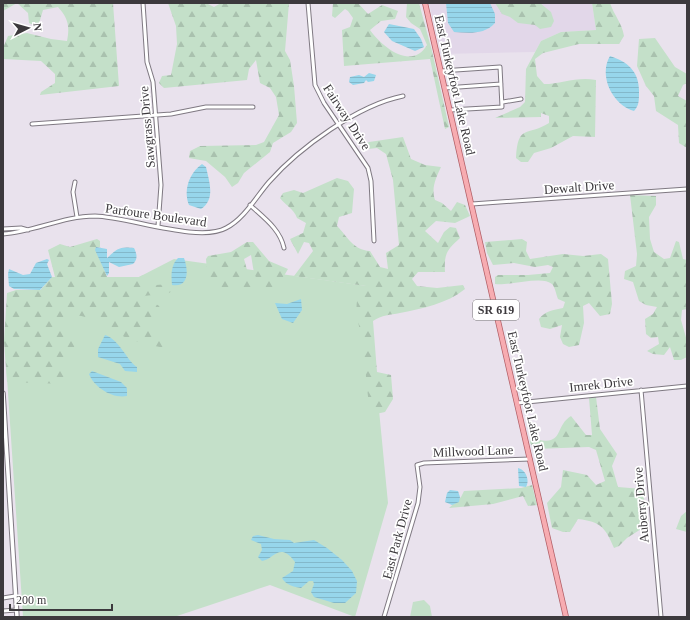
<svg xmlns="http://www.w3.org/2000/svg" width="690" height="620" viewBox="0 0 690 620" font-family="Georgia,serif">
<defs>
<pattern id="forest-firs" width="22" height="20" patternUnits="userSpaceOnUse"><rect width="22" height="20" fill="#c4e0c9"/><path d="M5 1l3.5 6h-7zM16 11l3.5 6h-7z" fill="#a9c1ae"/></pattern>
<pattern id="water-rules" width="6" height="5" patternUnits="userSpaceOnUse"><rect width="6" height="5" fill="#97d6eb"/><path d="M0 2.5h6" fill="none" stroke="#83b8ca"/></pattern>
</defs>
<rect width="100%" height="100%" fill="#e9e2ed"/>
<path fill="#e2d7e9" d="M429,3H592L596,30L561,32L541,41L535,52L441,54Z"/>
<path fill="#c4e0c9" d="M174,259L367,286L388,503L355,617L270,585L174,617H23L5,348L21,312L52,277H139Z
M424,600L430,606L432,617H410L413,602Z"/>
<path fill="url(#forest-firs)" d="M3,3H113L119,86L40,95L41,92L55,83V74L41,61L3,59V48L8,36L27,33L51,39L67,41C70,26 68,18 58,7L43,10L38,27L29,23L28,13L17,3L3,11Z
M168,3H206L214,7L221,3H289L285,51L290,60L294,86L297,123L291,132L273,143L270,152L244,173L238,183L232,187L225,177L206,161L189,158L190,151L200,146L256,145L264,142L279,115L276,97L270,88L260,83L256,60L249,69L247,80L164,88L159,83L162,76L171,75L177,44L176,26Z
M333,3H358L368,14L382,5L398,11L395,19L381,21L370,30C382,47 412,71 427,45L420,29L411,23L406,17L407,3H419L432,51L449,127L445,129L430,59L344,66L342,30L350,27L353,18L348,11L345,9L335,18L332,16Z
M495,3H540L551,12L554,21L551,27L540,29L535,25L518,23L510,17L502,14Z
M592,3H610C614,15 622,23 624,36L619,44H579L543,53L535,59L537,76L544,84C561,84 578,76 596,80L595,137L573,136L551,148L534,153L528,162H521L516,158C518,123 527,137 549,123V116L541,113V117L495,118L520,107L525,102L526,69L541,41L561,32L596,30Z
M655,38L675,67L687,74V83L683,85L678,96L687,101V148L679,143L678,125L656,111L654,96L646,86L637,66L639,39Z
M403,137L411,159L425,165L441,167C436,178 431,188 435,200L442,203L451,211L457,202L465,205L470,216L455,223L436,221L425,231L438,243L444,232L450,227L456,228L460,238C447,250 444,253 445,272H418L412,279L417,286L437,288L463,285L465,289C446,304 424,308 400,313C390,315 382,315 373,321L377,372L391,375L393,399L385,412L371,415C366,390 366,366 362,341C360,328 355,314 357,301C358,295 361,290 366,286L294,276L313,251L309,243L304,242L298,254L290,239L303,233L306,223L297,218C294,209 285,205 280,198L283,193L294,190L303,193L337,178L348,181L354,189L352,213L339,217L337,226C348,237 353,250 370,251L380,267L388,269L386,253L399,245L393,180L386,154L377,148L368,149L364,145L369,142Z
M630,195L656,196V205L649,217L650,239L654,252L664,259L670,258L676,241L679,242L683,259L687,260V309L682,310L681,320L687,341V357L681,360H674L670,347L664,355L653,354L647,351L659,344L658,337L651,338L646,334L645,319L653,314L657,307L646,305L639,301L633,282L624,279L625,271L636,266L637,254Z
M97,239L100,241V247H96L107,277H139L143,275V281L156,285L170,284L172,291L169,293L144,296L148,303L158,305L163,311L153,317L156,331L168,342L165,348C155,346 144,344 135,341C112,334 87,308 63,317C63,329 73,334 76,344L68,358L64,384L7,382L4,341L7,293L16,290H41L52,277H55L48,250L60,244L70,247Z
M522,239L527,242L526,251L530,259L563,254L583,256L601,254L608,259L612,304L610,314L600,316L589,303L583,306L584,323L579,345L569,347L563,344L560,337L562,325L550,329L541,327L539,319C545,311 553,310 563,308L565,302L558,299C556,294 555,287 552,284C542,275 510,286 495,284V277L498,275H528L550,273L553,267L548,265L535,267L514,263L493,265L487,253L485,242Z
M247,242H253L269,261L288,269L281,281L271,289C253,284 254,271 251,255L244,259L252,288L231,289L208,286L206,259L208,256L231,252Z
M596,397L600,429L617,454L612,466L618,487L642,489L649,524L627,538L619,546L614,548C605,527 601,522 578,519L570,532H563L552,528L547,503L561,487L563,470L587,475L596,485L605,481L596,450L589,447L535,449L530,443L531,438C566,448 553,427 571,416L586,435H592L589,398Z
M532,485L537,505L528,506L523,496L493,504L449,508L461,497L464,491L521,488Z
M687,511V532L676,529L681,516Z"/>
<path fill="url(#water-rules)" d="M446,3H490L495,14V23C484,35 469,33 454,32L448,23Z
M389,24L414,29L421,39L424,47L415,51L392,41L384,32Z
M610,56C629,62 640,73 639,93C639,100 639,106 634,111C613,105 598,76 610,56Z
M369,73L376,75L374,81L368,82L366,80L364,83L353,85L349,82L350,77L359,75L364,77Z
M202,164L206,167C209,181 216,199 201,209L189,205C183,191 189,173 202,164Z
M96,247L107,249V258C117,249 119,246 134,248C137,254 138,259 133,264L119,267L109,262V273L107,276L95,250Z
M178,258H184C188,269 190,288 172,285C171,275 171,265 178,258Z
M47,259L49,260L47,264L52,277L40,290L14,289L9,286L8,274L9,269L23,275L30,274L36,263Z
M301,299L302,310L293,323L282,319L275,303L287,304Z
M105,335C120,340 127,361 137,367V372L125,371L120,364L98,357V349Z
M92,371L121,382L127,388V396C112,399 94,387 89,374Z
M518,468C526,470 530,480 526,487L519,486Z
M450,490L458,491L460,497L459,502L452,505L445,502L447,493Z
M258,535L274,539L290,540L294,543L314,540L327,548L342,560L352,571L357,581L356,593L345,603H334L314,597L311,592L314,584L313,581H309L301,588C294,587 286,585 282,578L293,571L295,562C280,541 274,559 262,561L258,557L262,550L261,544L251,540L253,536Z"/>
<g fill="none" stroke-linecap="round" stroke-linejoin="round">
<g stroke="#7f7982" stroke-width="5">
<path id="minor" d="M143,3L147,62L153,82L161,185L158,226
M308,3L315,85L324,103L368,168L371,181L374,241
M441,71L500,67L502,107L450,110
M445,88L501,84
M503,102L521,99
M32,124L171,114L206,107H253
M75,182L73,192L77,217
M472,204L687,189
M250,205C264,218 280,229 284,248
M3,229L21,228L28,230
M3,234C34,232 63,216 95,216C129,217 199,243 226,228C244,219 256,197 269,182C299,148 358,105 403,96
M641,390L661,617
M517,403L687,386
M3,598L15,596
M3,611L16,610
M384,617L418,503L420,487L417,465L424,463L530,459"/>
</g>
<g stroke="#7f7982" stroke-width="5.5">
<path id="tertiary" d="M3,393L17,617"/>
</g>
<g stroke="#b25f67" stroke-width="6">
<path id="primary" d="M425,3L566,617"/>
</g>
<use href="#minor" stroke="#fff" stroke-width="3"/>
<use href="#tertiary" stroke="#fff" stroke-width="3.5"/>
<use href="#primary" stroke="#f7acb1" stroke-width="4.5"/>
</g>
<g text-anchor="middle" dominant-baseline="central" stroke-width="3.5" stroke-linejoin="round" paint-order="stroke">
<rect fill="#fff" stroke="#767477" stroke-width="1" x="473" y="300" width="46" height="20" rx="3"/>
<g font-size="12" font-weight="bold" fill="#3c393d">
<text x="496" y="310">SR 619</text>
</g>
<g font-size="13" fill="#3c393d" stroke="#fff">
<text transform="translate(455 85) rotate(77)">East Turkeyfoot Lake Road</text>
<text transform="translate(347 117) rotate(57)">Fairway Drive</text>
<text transform="translate(147 127) rotate(-95)">Sawgrass Drive</text>
<text transform="translate(579 187) rotate(-4)">Dewalt Drive</text>
<text transform="translate(156 215) rotate(8)">Parfoure Boulevard</text>
<text transform="translate(601 384) rotate(-6)">Imrek Drive</text>
<text transform="translate(528 401) rotate(77)">East Turkeyfoot Lake Road</text>
<text transform="translate(473 451) rotate(-2)">Millwood Lane</text>
<text transform="translate(641 505) rotate(-95)">Auberry Drive</text>
<text transform="translate(397 539) rotate(-75)">East Park Drive</text>
</g>
</g>
<rect width="690" height="620" fill="none" stroke="#3c393d" stroke-width="8"/>
<g transform="translate(28 28) rotate(84)" stroke="#ffffff" stroke-width="3" paint-order="stroke">
<path d="M0-3L7 15L0 10L-7 15Z" fill="#3c393d"/>
<text y="-6" font-size="11" font-weight="bold" text-anchor="middle" fill="#3c393d">N</text>
</g>
<path d="M10 604v6h102v-6" fill="none" stroke="#3c393d" stroke-width="2"/>
<text x="16" y="604" font-size="12" fill="#3c393d" stroke="#ffffff" stroke-width="3" paint-order="stroke">200 m</text>
</svg>
